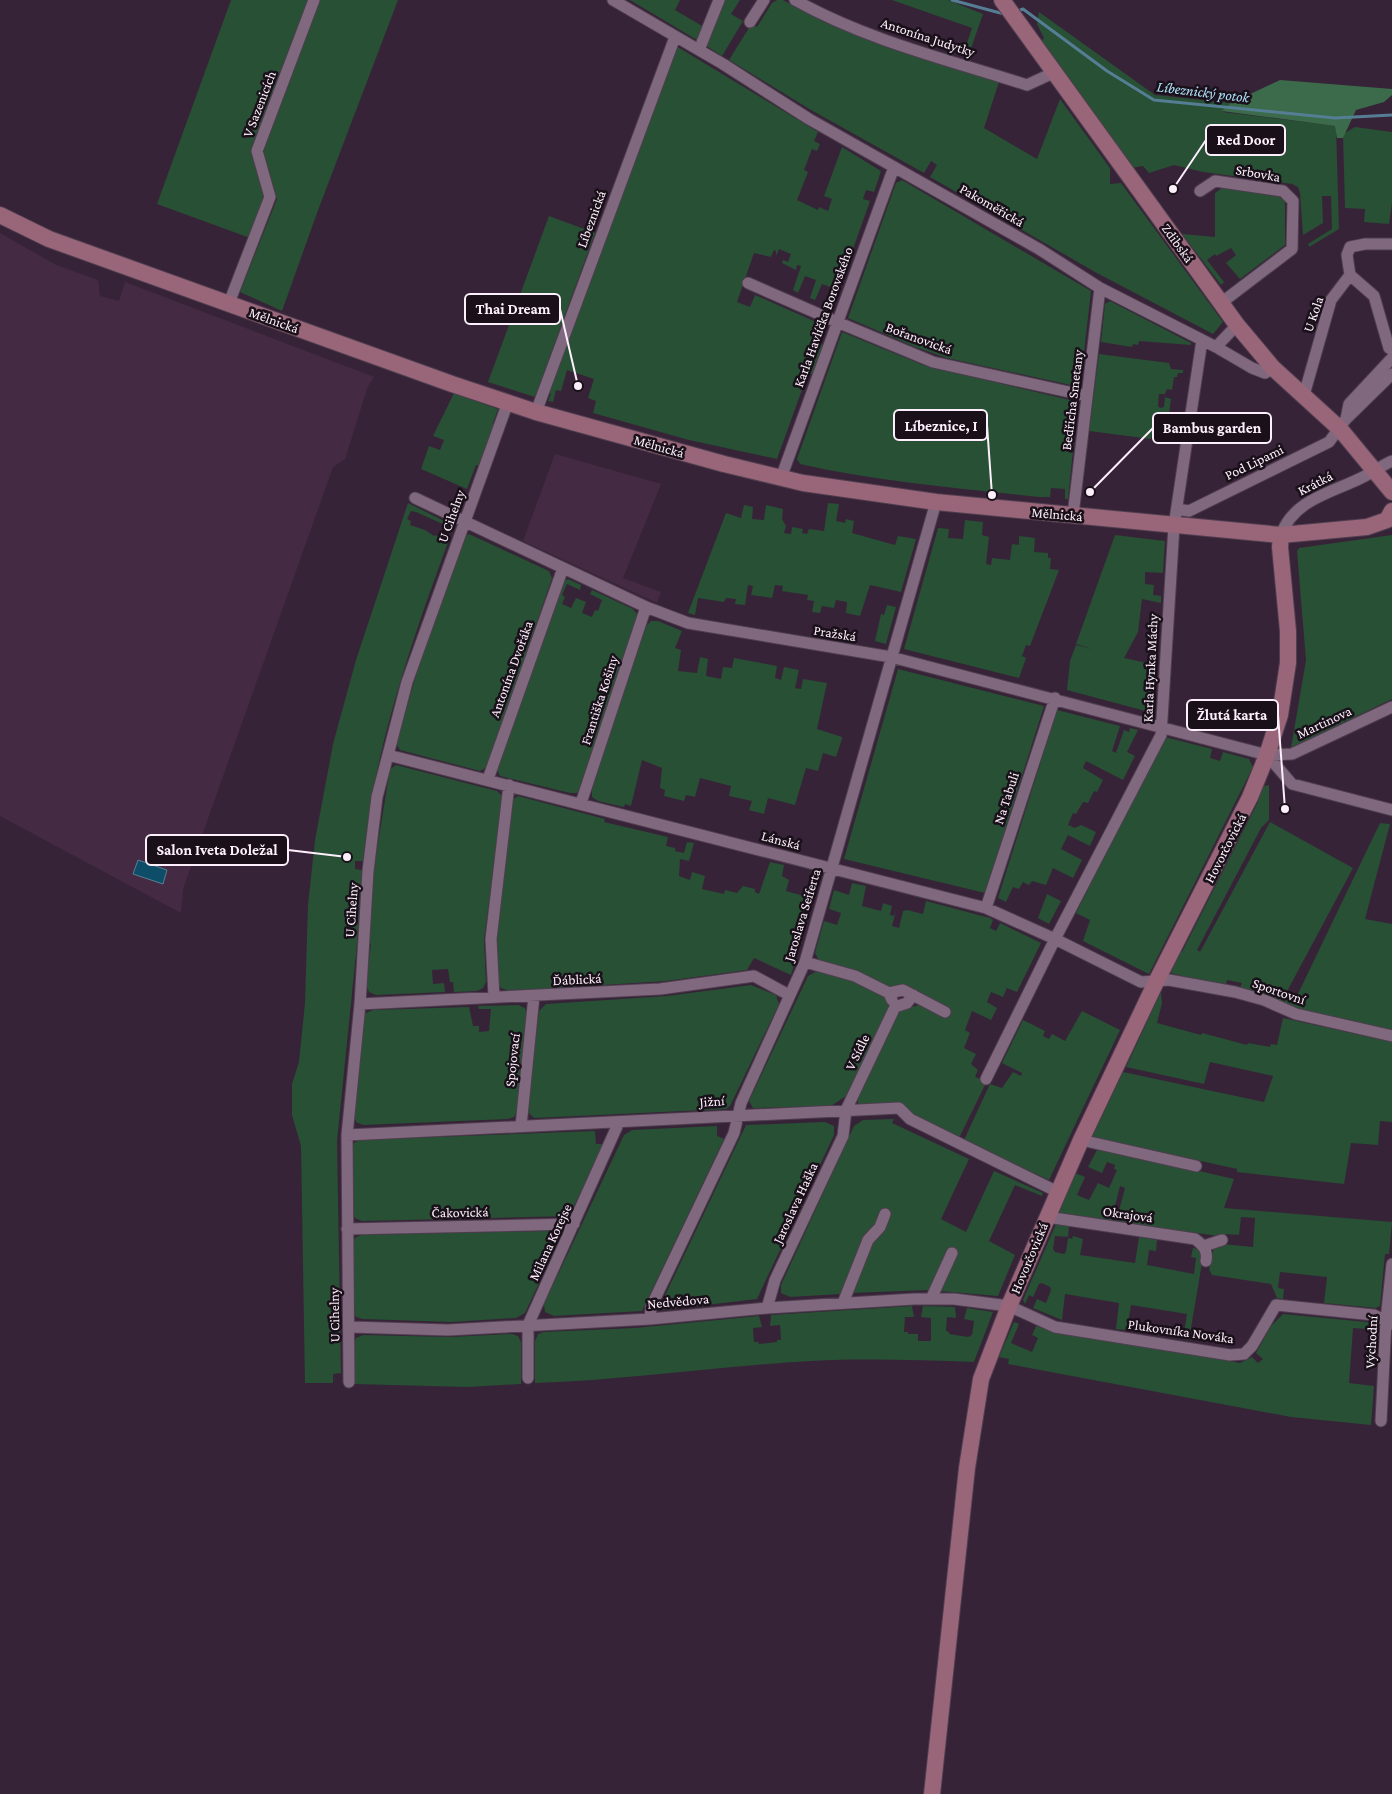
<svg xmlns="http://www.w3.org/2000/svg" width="1392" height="1794" viewBox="0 0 1392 1794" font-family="'Crimson Pro',serif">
<rect width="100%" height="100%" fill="#372337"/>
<path fill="#442b43" d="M0,233L56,265L98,280L100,296L119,301L125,282L374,377L368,386L345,459L333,467L183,889L181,913L0,816Z
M555,454L661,484L623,578L661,592L657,603L523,541Z"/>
<path fill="#275035" d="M231,0H308L251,150L266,193L250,238L157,204Z
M320,0H398L317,213L282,311L240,292L277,199L263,153Z
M630,0H680L675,10L702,26L697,40Z
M724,0H740L731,14L743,21L722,56L705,45Z
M777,0H783L824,22L899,51L931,58L999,82L984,128L1037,159L1060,99L1110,168V184L1121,183L1223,322L1213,334L1095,272L930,177L937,165L931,161L924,173L811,110L729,60L752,23L757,27L772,3Z
M892,0H948L983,14L968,57L963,55L972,28Z
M1039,12L1155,95L1231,103L1223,112L1336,126L1339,229L1309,247L1308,244L1332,229L1331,196H1322L1323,223L1303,235L1300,193L1298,187L1292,184L1203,172L1174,165L1149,173L1143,166L1131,168L1040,43L1044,38L1037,24Z
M676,46L818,132L814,141L820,144L817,151L812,149L804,170L808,172L797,200L818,210L819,207L828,211L832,199L824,196L842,147L881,171L874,192L866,190L863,199L870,201L832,308L829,306L836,290L834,289L836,286L832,284L830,287L822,284L815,300L810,298L816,280L805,276L798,293L793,290L801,266L797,265L796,270L782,263L783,260L788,262L791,254L779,249L776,256V251L774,250L771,257L754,253L737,302L750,307L755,295L825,326L819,343L825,346L815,375L808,373L777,459L689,440L593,413L596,401L588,398L594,379L567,370L561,391L556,390L553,402L548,401L551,394L547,392Z
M1355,127L1392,132V203L1389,224L1364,222L1365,209L1345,208L1343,134Z
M902,180L1091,291L1080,387L947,358L915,347L848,318L896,183Z
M1222,188L1280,197L1285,202V245L1240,279L1226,263L1236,255L1231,248L1216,256L1215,254L1207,260L1224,282L1221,285L1182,234L1215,237V193Z
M549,216L595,233L535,397L488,382Z
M1110,301L1191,343V345L1139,341L1138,345L1133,344L1132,347L1101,342L1105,304Z
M842,332L923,365L1078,402L1068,499H1065V489L1051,488L1050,497H1039C959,488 878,482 800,464L797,459Z
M1099,354L1169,363L1171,369L1183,370V373H1178L1177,377H1174L1172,390L1167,389L1165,394H1159L1158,406L1160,408L1164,407L1165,397L1171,399L1167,430L1153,428L1151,439L1089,431Z
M454,393L498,409L493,423L495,425L480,466L476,465L467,489L421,469L429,446L440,450L444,440L433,436Z
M408,503L454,526L452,533L444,529L445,525L416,512L411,511L407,519L411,521L410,525L425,530L434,536L435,535L448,541L450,537C420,618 387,712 372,797C368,818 366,840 363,861H355V869L362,870L357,944L337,1141L341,1373L333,1374V1383H305L301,1146L292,1115V1084L299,1062L305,1003L308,905L315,840L333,744L356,660Z
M828,503L839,504L836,521L845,523L846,519L854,521L852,533L895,545L898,536L916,539L901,592L870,585L860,616L846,613L847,602L836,600L834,608L822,606L820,613L812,612L814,601L807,600L808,595L782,591L783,586L775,585L772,598L751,595L753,586L748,585L745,605L735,604L736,599L726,598L724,602L698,598L695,615L688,613L726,513L741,518L744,505L753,507L752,519L764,520L766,505L783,509L782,519L786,526L784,533L791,534L792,527L803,529L802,533L807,534L809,529L824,531Z
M965,520L983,522L982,535L989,537L986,564L991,565L992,558L1010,560L1012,544L1019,545V536L1035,538L1034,552L1048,553V558H1051L1050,569L1059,570L1030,646L1026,645L1022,656L1026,658L1019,678L904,649L938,528L949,529L948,538L963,539Z
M469,534L549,571L552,578L487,767L480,771L400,750L396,744L422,655L463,537Z
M1115,535L1165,541L1163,573L1145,572V584L1154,585L1153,595L1161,596V603L1142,599L1138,632L1124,658L1156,665V670L1147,669L1145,688L1155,689L1153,713L1067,690L1070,661L1076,645L1092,649L1076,644Z
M1392,535V699L1291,748L1306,660L1297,551L1299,548Z
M568,579L581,585L580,590L567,584L562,595L565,597L562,604L571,608L576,598L586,602L582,613L592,617L595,610L598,611L602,600L590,594L592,590L633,609L637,614V621L581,787L577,793H570L500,776L497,770L562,582Z
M887,605L896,607L886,644L875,641L881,614L884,615Z
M651,621H658L682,631L675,648L681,650L678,671L697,673L700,657L708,659L706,676L721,679L723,667L732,668L734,658L777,666L775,678L781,680L784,667L799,670L795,688L801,689L803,679L827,683L817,729L842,737V739L836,757L823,753L818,771L806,768L795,805L768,798L764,814L749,810L752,801L729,796L731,786L700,778L695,797L686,795L684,801L664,796L665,790L660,788L662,768L642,760L631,806L625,804L624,807L598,801L592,797V789L646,626Z
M898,669L1044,706L985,893L844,859Z
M1057,710L1120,726L1112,751L1116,753L1124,730L1129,732L1130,728L1138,730L1127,752L1135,756L1123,780L1086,761L1083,768L1103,780L1097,792L1094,791L1088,803L1083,802L1076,814L1073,813L1068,825L1075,828L1081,825L1096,832L1090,846L1068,835L1061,849L1082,860L1073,878L1053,868L1046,885L1032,881L1029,885L1023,882L1019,889L1013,887L1006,902L998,898Z
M1165,737L1212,749L1210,758L1220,761L1223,752L1249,759L1253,767L1149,974L1083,941L1090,920L1076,913Z
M396,765L497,791L503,797L484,939L486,982L483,988L477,991L454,992L453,982H450L448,969L432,970L433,984L444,983L445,992L376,995L369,992L366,984L371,944L368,943L373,874L390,769Z
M1269,785V820L1261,828L1197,950L1282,996L1200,952L1270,822L1353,868L1284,997L1295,1000L1380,823L1390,824L1365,919L1392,924V1032L1300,1011L1239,990L1242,983L1227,980L1225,987L1171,973L1178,952H1182L1258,802L1256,798L1261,787Z
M518,796L605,819L604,822L668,837L666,846L675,848V851L684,853L687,842L694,843L689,861L680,859L679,876L690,880L692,872L705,876L702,889L724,894L725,890L737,893L743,886L755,889V892L759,894L770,862L784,865L782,876L789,880L786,891L804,896L802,905L811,908L791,975L754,958L747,970L666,981L541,989L507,990L501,988L497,983L496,939L512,800Z
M852,883L866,886L862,906L881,911L883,903L892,906L890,915L894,916L897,907L892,926L899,928L903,911L907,910L923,914L926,901L990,918L993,920L990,928L996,931L1000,923L1041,943L1017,992L1007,988L1003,997L991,992L987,1002L997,1008L991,1020L972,1011L965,1030L970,1033L964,1048L976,1054L971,1064L978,1070L975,1077L987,1081L959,1138L913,1116L859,1105L857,1099L898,1011L919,1005L943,1016L948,1007L901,985L890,988L820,962L815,953L824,921L837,925L841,913L829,909L834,890L849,895Z
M1047,894L1061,901L1049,924L1038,918Z
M817,971L853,981L886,997L890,1007L846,1096L831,1106L753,1108L749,1101L808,976Z
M751,985L776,995L779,1004L730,1106L726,1109L534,1118L528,1112L539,1011L546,1004L667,996Z
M1161,992L1162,1003L1157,1023L1201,1035L1202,1033L1247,1045L1248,1043L1270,1047L1271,1044L1277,1045L1283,1018L1392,1042V1122L1380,1121L1378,1145L1351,1143L1344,1184L1237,1172V1169L1092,1137L1123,1072L1264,1102L1273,1076L1210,1062L1204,1084L1126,1067Z
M518,1005L525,1008L527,1015L517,1111L514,1117L508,1119L363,1125L356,1122L354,1114L363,1019L366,1013L373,1010L469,1007L473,1026H479V1032L489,1031L491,1009H479L478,1006Z
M1082,1011L1120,1030L1049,1180L964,1140L990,1084L1002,1088L1013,1072L1021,1076L1022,1073L1002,1063L1023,1020L1045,1031L1043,1036L1049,1039L1052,1034L1065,1041Z
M894,1119L892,1123L969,1159L941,1219L966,1232L994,1171L1043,1193L1042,1196L1015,1185L989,1241L1015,1255L998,1296L939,1291L956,1253L949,1249L930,1290L850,1293L872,1241L888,1215L881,1212L876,1224L866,1238L841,1294L790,1297L781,1293V1285L854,1126L863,1120Z
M825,1122L834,1126V1135L757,1299L663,1310L660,1306L746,1125Z
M717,1126V1136L724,1139L642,1311L554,1316L545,1312L544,1304L624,1135L632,1130Z
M595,1131L596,1144H605L569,1216L362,1221L355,1218L352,1212L351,1150L354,1143L359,1140Z
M1098,1148L1234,1179L1224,1208L1392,1222L1389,1254H1385L1380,1306L1376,1308L1324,1303L1327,1277L1280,1272L1278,1288L1284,1289L1283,1299L1277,1298L1271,1284L1212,1275L1209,1269L1214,1247L1222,1244L1253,1247L1255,1218L1241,1217L1239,1235L1226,1234V1237L1116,1222L1125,1188L1120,1186L1111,1222L1055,1214L1075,1173L1085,1177L1077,1195L1089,1200L1098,1183L1109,1188L1117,1170L1114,1169L1115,1165L1107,1162L1102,1173L1088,1167Z
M1056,1224L1069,1226L1068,1237L1055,1236L1053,1249L1055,1252L1064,1254L1066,1252L1068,1238L1072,1239L1073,1236L1083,1239L1080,1255L1135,1263L1139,1237L1157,1240L1156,1251L1149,1250L1147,1265L1194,1274L1196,1258L1191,1257L1193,1248L1198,1249L1203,1257L1189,1340L1183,1339L1187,1314L1131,1305L1127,1330L1116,1329L1119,1303L1065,1294L1062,1320L1033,1308L1037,1299L1046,1303L1051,1290L1050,1287L1042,1283L1039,1284L1033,1297L1029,1295L1025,1304L1023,1300Z
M549,1231L556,1235L557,1244L525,1313L516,1318L451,1322L363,1319L356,1317L353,1311L352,1244L355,1238L361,1235Z
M912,1306L914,1317H905L904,1332H908V1334H918V1341H931V1318L921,1317L923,1306L955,1307L956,1318L947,1317L946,1331L949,1332V1334L968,1337L972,1335L974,1321L964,1319L967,1308L993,1312L974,1362C920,1360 865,1358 811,1361C719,1366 627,1380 535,1383V1341L538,1334L544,1332L635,1328L759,1316L762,1327L753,1328L754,1342H758L759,1344L777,1342V1340H781L780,1325L770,1326L771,1315Z
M1283,1314L1377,1323L1378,1330L1353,1328L1349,1383L1374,1386L1371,1425L1291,1417L1008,1364L1009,1359L999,1357L1014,1322L1019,1324L1011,1343L1032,1352L1038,1338L1032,1335L1036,1326L1240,1363L1252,1357L1258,1363L1263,1359L1256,1353L1271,1326Z
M512,1334L518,1336L521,1342V1384L467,1387L354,1384V1344L356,1338L363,1335L451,1337Z"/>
<path fill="#3b6b4a" d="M1280,80L1392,89V95L1384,102L1356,110L1343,138H1337L1335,126L1222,111L1231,103Z"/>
<path fill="#0d4d68" stroke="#557e94" d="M138,860L167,870L163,884L133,874Z"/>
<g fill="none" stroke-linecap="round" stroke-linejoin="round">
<path stroke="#557e94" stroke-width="3" d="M952,0L1004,14
M1018,11L1023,9L1107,71L1154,100L1335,118L1392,115"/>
<g stroke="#4f3e4f" stroke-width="13">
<path id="street" d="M613,0L723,64L809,119L1039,249L1100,288L1216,347L1252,368L1265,373L1273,368
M795,0C866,40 949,60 1027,85L1053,73
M750,22L764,0
M699,50L719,0
M1200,191L1215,181L1283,191L1293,201L1292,249L1221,303
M1350,275L1374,296L1389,348L1392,350
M1350,275L1347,255L1350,247L1365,244H1392
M748,283L837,322L933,362L1087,396
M229,303L270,197L257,151L314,0
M1216,347L1237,325
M1304,395L1331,300L1350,275
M536,412L675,37
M1346,419L1349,404L1392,358
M781,478L894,167
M415,498L646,607L688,623L891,657L1267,755L1292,754L1392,707
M1177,509L1189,511L1329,442L1346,419L1392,374
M1073,515L1100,288
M1281,535C1293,500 1331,493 1361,478C1372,473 1381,466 1392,461
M388,755L986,908L1055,939L1141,982L1169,980L1235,992L1264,1000L1296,1014L1392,1036
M1267,755L1292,784L1392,810
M488,779L563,568
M581,803L646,607
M986,908L1055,698
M805,962L855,976L889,993
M494,997L491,939L509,785
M892,1000L889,993L903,990L945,1012
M360,1004L660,989L754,976L789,995
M986,1079L1055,939L1161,735L1174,526L1202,340
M521,1126L534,996
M347,1135L899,1108L910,1119L1058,1192
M1081,1140L1196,1166
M1047,1217L1195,1239C1203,1245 1208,1250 1206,1261
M347,1229L574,1224
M1204,1246L1222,1240
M931,1299L952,1253
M843,1303L868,1240L880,1227L885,1214
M767,1308L775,1280L843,1136L846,1110L895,1007L907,1003L913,995
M650,1319L651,1307L734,1133L741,1103L805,962L936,502
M350,1327L448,1330L650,1319L767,1308L914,1299H954L1009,1306L1055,1327L1230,1355L1244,1354L1252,1346L1276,1305L1374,1315L1392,1324
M528,1378V1325L619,1122
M349,1382L347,1135L360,1004L368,871L377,797L407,682L508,402
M1381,1421L1386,1320L1392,1264"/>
</g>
<g stroke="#4f3e4f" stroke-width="18">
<path id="secondary" d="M1002,0L1237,325L1273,368L1340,429L1392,492
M0,215L49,239L452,384L536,412L724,464L803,483L936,502L1281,535L1367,527L1387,520L1392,511
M932,1794L967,1468L981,1379L1009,1306L1081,1140L1156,982L1250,797L1267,755L1280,715L1288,663V631L1280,547L1281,535"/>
</g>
<use href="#street" stroke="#80697f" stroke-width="11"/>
<use href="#secondary" stroke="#986579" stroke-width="16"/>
</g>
<g text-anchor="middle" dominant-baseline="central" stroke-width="5" stroke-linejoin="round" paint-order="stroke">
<g font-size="14" fill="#fdf0fc" stroke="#191019">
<text transform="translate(928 37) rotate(18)">Antonína Judytky</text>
<text transform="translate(259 104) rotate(-69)">V Sazenicích</text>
<text transform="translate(1258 173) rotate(10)">Srbovka</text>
<text transform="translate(992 205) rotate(30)">Pakoměřická</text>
<text transform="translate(591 219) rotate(-70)">Líbeznická</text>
<text transform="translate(1178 243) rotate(54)">Zdibská</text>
<text transform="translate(1313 314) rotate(-71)">U Kola</text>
<text transform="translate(823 317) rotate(-70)">Karla Havlíčka Borovského</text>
<text transform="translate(274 320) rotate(20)">Mělnická</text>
<text transform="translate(919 338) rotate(20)">Bořanovická</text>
<text transform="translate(1072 400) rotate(-83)">Bedřicha Smetany</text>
<text transform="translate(659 446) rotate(16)">Mělnická</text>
<text transform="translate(1254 462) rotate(-26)">Pod Lipami</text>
<text transform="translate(1315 483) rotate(-27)">Krátká</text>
<text transform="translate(1057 514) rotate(5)">Mělnická</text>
<text transform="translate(451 516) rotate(-70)">U Cihelny</text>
<text transform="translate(835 633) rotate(9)">Pražská</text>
<text transform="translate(1150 668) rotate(-87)">Karla Hynka Máchy</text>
<text transform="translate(511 669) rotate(-70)">Antonína Dvořáka</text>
<text transform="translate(599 700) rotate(-72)">Františka Košiny</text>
<text transform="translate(1324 722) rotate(-25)">Martinova</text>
<text transform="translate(1006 798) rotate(-72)">Na Tabuli</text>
<text transform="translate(781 840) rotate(15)">Lánská</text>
<text transform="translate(1225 848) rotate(-63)">Hovorčovická</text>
<text transform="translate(351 910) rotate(-86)">U Cihelny</text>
<text transform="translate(802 915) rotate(-73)">Jaroslava Seiferta</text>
<text transform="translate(577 979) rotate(-3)">Ďáblická</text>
<text transform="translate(1279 991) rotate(19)">Sportovní</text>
<text transform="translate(857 1052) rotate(-64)">V Sídle</text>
<text transform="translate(512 1060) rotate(-84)">Spojovací</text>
<text transform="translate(712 1101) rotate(-4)">Jižní</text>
<text transform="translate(795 1203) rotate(-65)">Jaroslava Haška</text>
<text transform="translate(460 1212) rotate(-1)">Čakovická</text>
<text transform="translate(1128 1214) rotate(8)">Okrajová</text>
<text transform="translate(550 1242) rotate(-65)">Milana Korejse</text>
<text transform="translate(1029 1258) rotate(-67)">Hovorčovická</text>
<text transform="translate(678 1301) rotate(-5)">Nedvědova</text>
<text transform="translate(334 1315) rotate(-91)">U Cihelny</text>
<text transform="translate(1181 1331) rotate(8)">Plukovníka Nováka</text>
<text transform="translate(1371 1342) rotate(-87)">Východní</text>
</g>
<g font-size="15" font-style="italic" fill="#aee0fb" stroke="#191019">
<text transform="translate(1203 92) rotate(7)">Líbeznický potok</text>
</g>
</g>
<path fill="none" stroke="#fdf0fc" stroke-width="2" d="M1173 189L1206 140M578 386L560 309M992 495L987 425M1090 492L1153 428M1285 809L1278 715M347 857L288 850"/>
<g fill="#fdf0fc" stroke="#191019" stroke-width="2">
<circle cx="1173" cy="189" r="5"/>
<circle cx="578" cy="386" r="5"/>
<circle cx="992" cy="495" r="5"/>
<circle cx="1090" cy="492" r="5"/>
<circle cx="1285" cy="809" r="5"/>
<circle cx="347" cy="857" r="5"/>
</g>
<g fill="#191019" stroke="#fdf0fc" stroke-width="2">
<rect x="1206" y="125" width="79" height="30" rx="5"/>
<rect x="465" y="294" width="95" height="30" rx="5"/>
<rect x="894" y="410" width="93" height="30" rx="5"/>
<rect x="1153" y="413" width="118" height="30" rx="5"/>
<rect x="1187" y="700" width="91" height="30" rx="5"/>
<rect x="146" y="835" width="142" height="30" rx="5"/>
</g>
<g font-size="15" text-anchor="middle" font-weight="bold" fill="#fdf0fc">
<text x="1246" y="145">Red Door</text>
<text x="513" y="314">Thai Dream</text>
<text x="941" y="431">Líbeznice, I</text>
<text x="1212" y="433">Bambus garden</text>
<text x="1232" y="720">Žlutá karta</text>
<text x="217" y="855">Salon Iveta Doležal</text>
</g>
</svg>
